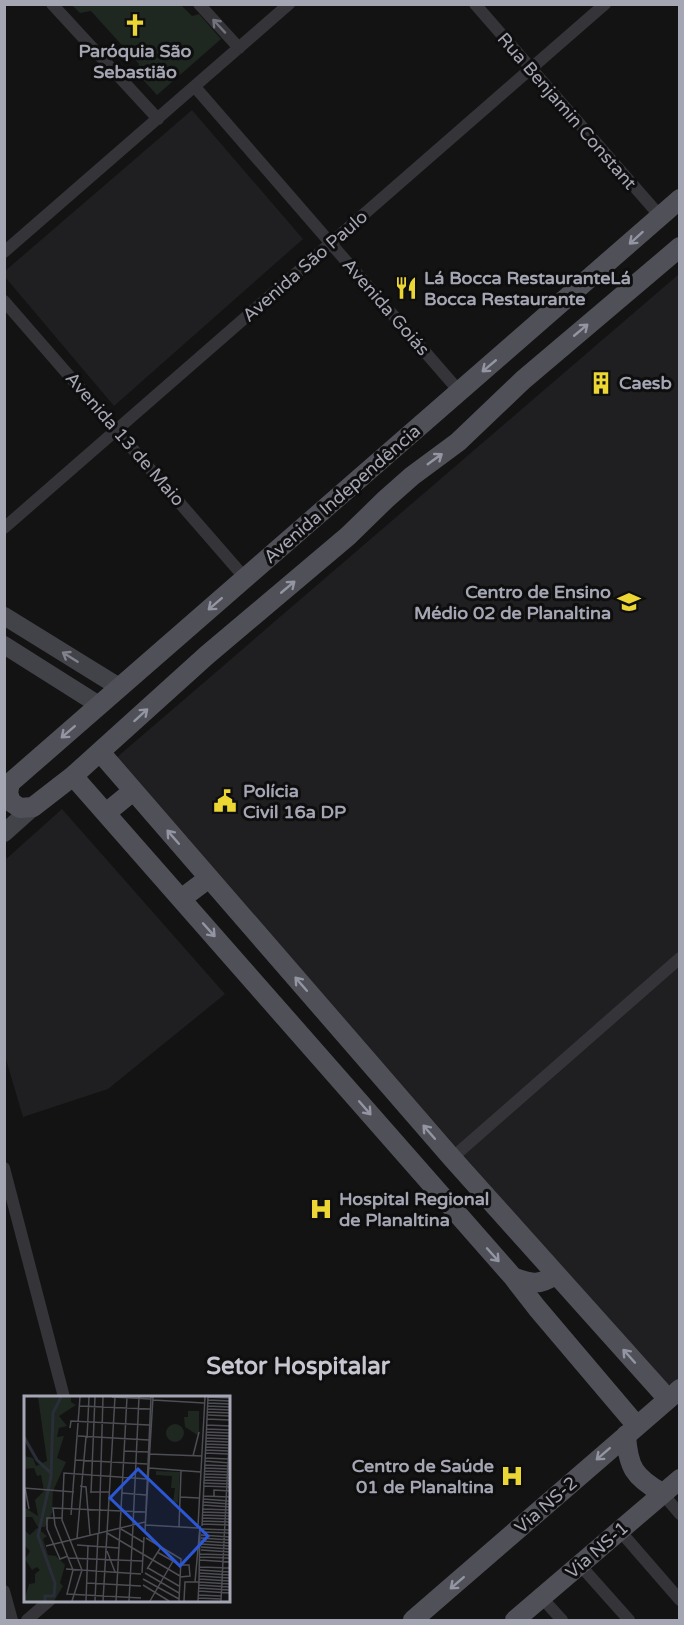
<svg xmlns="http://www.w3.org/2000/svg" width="684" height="1625" viewBox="0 0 684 1625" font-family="'Varela Round',sans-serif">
<rect width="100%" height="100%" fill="#131314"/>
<path fill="#1f1f21" d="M192,110L303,239L114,406L5,277V271Z
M679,274V1381L676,1384H665L232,893L116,758Z
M62,809L225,994L108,1089L23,1117L5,1056V860Z"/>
<path fill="#1f2721" d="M72,5H181L192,16L199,14L221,39L157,95L136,72L139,64L91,11L80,13Z"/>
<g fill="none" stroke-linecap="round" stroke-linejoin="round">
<path stroke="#343439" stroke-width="12" d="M52,4L158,119
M199,4L239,48
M475,4L660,216
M195,87L459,391
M4,252L289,4
M4,301L245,578
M4,528L605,4
M452,1158L680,958
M4,1168L64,1397
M662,1493L680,1514
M620,1531L680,1600
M580,1565L629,1620
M4,1591L12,1620
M542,1598L562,1620
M27,1620L50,1600"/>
<path stroke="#424249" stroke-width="18" d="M4,616L119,687
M4,645L99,705
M4,833L33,807"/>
<path stroke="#505058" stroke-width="20" d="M680,199L10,783L8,793L11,802L20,808L33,807L73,776L207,655L348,536L386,499L412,476L458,442L523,380L680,247
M100,752L452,1158L668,1399
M73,776L513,1277L537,1308L637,1426
M106,813L133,791
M181,899L209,878
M513,1277C531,1284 540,1286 556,1274
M626,1435C628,1467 634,1477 662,1493
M413,1620L680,1389
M515,1620L680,1479"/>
</g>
<defs><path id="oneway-shaft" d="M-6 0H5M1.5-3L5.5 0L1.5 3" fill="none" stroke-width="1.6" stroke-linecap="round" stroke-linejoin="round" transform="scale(1.5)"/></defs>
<use stroke="#72737d" href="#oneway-shaft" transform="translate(219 26) rotate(-133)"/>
<g stroke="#9495a2">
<use href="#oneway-shaft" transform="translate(636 238) rotate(138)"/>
<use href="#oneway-shaft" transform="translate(581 330) rotate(-40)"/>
<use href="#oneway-shaft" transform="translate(489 366) rotate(140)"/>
<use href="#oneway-shaft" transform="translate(435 459) rotate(-36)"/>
<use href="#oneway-shaft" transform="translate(288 587) rotate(-40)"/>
<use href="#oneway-shaft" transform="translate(215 604) rotate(139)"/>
<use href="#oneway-shaft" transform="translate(141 715) rotate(-42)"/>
<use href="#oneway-shaft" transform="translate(68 732) rotate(139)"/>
<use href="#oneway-shaft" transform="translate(173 837) rotate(-131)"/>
<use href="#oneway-shaft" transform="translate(209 930) rotate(48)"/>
<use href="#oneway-shaft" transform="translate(301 984) rotate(-131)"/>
<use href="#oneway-shaft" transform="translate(365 1108) rotate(49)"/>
<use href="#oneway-shaft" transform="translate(429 1132) rotate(-131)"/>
<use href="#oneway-shaft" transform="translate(493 1255) rotate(48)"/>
<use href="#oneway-shaft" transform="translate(629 1356) rotate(-132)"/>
<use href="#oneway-shaft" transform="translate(603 1454) rotate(139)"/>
<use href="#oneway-shaft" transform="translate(457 1583) rotate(139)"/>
</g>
<use stroke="#82838f" href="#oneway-shaft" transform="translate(70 657) rotate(-148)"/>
<defs>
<g id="church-bare" transform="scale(1.8)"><path d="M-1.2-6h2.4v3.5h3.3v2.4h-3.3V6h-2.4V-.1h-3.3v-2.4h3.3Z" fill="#ebd634" stroke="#0e0e0f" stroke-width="2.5" paint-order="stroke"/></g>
<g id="restaurant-bare" transform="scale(1.8)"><path d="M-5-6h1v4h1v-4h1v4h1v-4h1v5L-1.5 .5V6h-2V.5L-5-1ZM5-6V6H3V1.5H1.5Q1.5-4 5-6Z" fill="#ebd634" stroke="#0e0e0f" stroke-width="2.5" paint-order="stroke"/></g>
<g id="building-bare" transform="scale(1.8)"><path d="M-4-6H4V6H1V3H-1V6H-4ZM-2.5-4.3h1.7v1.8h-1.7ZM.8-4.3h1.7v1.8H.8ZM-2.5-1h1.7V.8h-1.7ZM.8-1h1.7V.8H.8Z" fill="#ebd634" stroke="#0e0e0f" stroke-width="2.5" paint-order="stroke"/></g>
<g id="school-bare" transform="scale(1.8)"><path d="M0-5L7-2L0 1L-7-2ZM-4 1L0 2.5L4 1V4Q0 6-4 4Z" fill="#ebd634" stroke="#0e0e0f" stroke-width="2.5" paint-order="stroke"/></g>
<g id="civic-bare" transform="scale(1.8)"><path d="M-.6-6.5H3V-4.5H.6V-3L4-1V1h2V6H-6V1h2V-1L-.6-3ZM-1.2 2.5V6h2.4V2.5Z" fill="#ebd634" stroke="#0e0e0f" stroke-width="2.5" paint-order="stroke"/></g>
<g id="hospital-bare" transform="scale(1.8)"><path d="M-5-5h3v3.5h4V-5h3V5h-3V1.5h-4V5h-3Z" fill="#ebd634" stroke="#0e0e0f" stroke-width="2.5" paint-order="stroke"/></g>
</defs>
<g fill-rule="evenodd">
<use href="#church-bare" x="135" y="25"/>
<use href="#restaurant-bare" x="406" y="288"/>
<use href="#building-bare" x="601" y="383"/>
<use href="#school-bare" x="629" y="602"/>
<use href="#civic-bare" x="225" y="801"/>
<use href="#hospital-bare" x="321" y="1209"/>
<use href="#hospital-bare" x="512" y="1476"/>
</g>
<g text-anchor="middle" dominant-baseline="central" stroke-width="6" stroke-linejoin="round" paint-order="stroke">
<g font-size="18" font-weight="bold" fill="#a5a6b4" stroke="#0e0e0f" text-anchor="start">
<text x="135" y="51" text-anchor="middle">Paróquia São<tspan x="135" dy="21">Sebastião</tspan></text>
<text x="424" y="278">Lá Bocca RestauranteLá<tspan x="424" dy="21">Bocca Restaurante</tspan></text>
<text x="619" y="383">Caesb</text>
<text x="611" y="592" text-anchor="end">Centro de Ensino<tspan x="611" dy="21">Médio 02 de Planaltina</tspan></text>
<text x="243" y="791">Polícia<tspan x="243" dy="21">Civil 16a DP</tspan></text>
<text x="339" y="1199">Hospital Regional<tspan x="339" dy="21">de Planaltina</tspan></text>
<text x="494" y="1466" text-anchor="end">Centro de Saúde<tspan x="494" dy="21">01 de Planaltina</tspan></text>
</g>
<g font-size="18" fill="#a5a6b4" stroke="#0e0e0f">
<text transform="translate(567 111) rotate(49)">Rua Benjamin Constant</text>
<text transform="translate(305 266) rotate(-41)">Avenida São Paulo</text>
<text transform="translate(386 307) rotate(49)">Avenida Goiás</text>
<text transform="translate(125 439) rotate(49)">Avenida 13 de Maio</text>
<text transform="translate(342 494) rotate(-41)">Avenida Independência</text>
<text transform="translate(546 1505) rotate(-41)">Via NS-2</text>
<text transform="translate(597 1550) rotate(-41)">Via NS-1</text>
</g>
<g font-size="24" font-weight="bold" fill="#c6c6d1" stroke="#0e0e0f">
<text x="298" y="1366">Setor Hospitalar</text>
</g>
</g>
<g transform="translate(24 1396)">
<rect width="206" height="206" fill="#131314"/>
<path d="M14,1H47V6L52,9L35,20L43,30L35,32L33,41L40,40L33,62L42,66L29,95L28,117L21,131H14L8,121H0V111L14,120L11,104L20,95L17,79L13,80L10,72L0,73V60L9,62L12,70L23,65ZM164,15H175V40L161,31L160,21H164ZM142 37a9 9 0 1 1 18 0a9 9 0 1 1-18 0ZM132,75L156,76L154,107L149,106L151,92H147L148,80L132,79ZM13,132L23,140L19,143L24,159L32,160L41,169L36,187L39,190L30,205H0L5,188L11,187V178L16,174L13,171L8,174L1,163L6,155L0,149V134L6,139Z" fill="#1f2721"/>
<path fill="none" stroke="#2a2e38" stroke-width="3" d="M0,41L13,64L27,77M21,205V200H30L31,187L14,140L27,81L29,17L37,1"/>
<path fill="none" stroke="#4d4e54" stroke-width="1.5" d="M88,1L127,3M91,1L83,137L156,180M127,1L121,135L129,1M184,1L206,2M129,4L180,7M184,4L206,5M184,7L206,8M56,10L126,13M184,10L206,11M184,13L206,14M184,16L206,17M184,19L206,20M183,23L206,24M183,29L206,30M46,32L47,25L125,29M183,33L206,34M183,36L205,37M183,39L205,40M54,40L125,44M63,42L65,1M182,42L205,43M182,45L205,46M182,48L205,49M182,51L205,52M182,54L205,55M100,55L124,56M181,57L204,58M124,58L178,60M169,60L175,36M181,62L205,63M51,64L123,68M181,65L206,67M181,69L205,70M125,72L177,76M181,72L205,73M181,75L205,76M181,78L206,79M180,81L206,82M180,84L206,85M179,87L206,88M56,90L62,91L66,139M180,90L206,91M0,92L50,96M1,92L5,113M66,96H86M67,97L71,1M98,97L122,99M179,100L206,101M156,101L175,102M190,101V94L206,95M179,103L206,105M179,106L206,108M179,109L206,111M179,113L206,114M179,116L206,117M47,119L56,1M179,119L206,120M38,122H23V133L36,163L44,160M178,122L206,123M178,125L206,126M178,128L206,129M109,129L115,1M122,129L174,132M174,130L181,1M178,130L184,1M155,131L157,75M96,132L103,1M97,133L119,146M178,133L206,134M178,136L206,137M75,137L79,1M177,139L206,141M53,142L62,41M122,142L157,163L155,205M177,142L206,144M177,145L206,147M177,148L206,150M53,149L95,152M22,150L121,126M177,151L206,153M177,154L206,156M83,155L91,176M133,156L156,169M176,158L206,159M176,161L206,162M44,162L118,165M176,164L206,166M176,171L206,172M124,172L155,190M42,173L117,178M123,173L137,151M176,174L206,176M118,177L120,141M121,177L155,197M175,177L206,179M175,180L206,182M156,181L166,180L165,169H157M119,183L155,203M175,183L206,185M63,187L117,190M119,189L145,205M175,189L206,191M175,192L206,194M174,195L206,197M174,199L197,200M117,202L43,198L49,174L31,129L29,112L121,116M174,202L197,203M48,205L58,174L38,124L40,77L123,83M62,205L64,150M71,205L74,138M79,205L83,137M92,205L96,133M105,205L109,130M126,205L149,165M160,205L161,186H175L176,130L171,186M174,205L175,186L206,188M197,205L206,27"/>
<path fill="#2b57d4" fill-opacity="0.15" stroke="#2b57d4" stroke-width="3" d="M114,73L184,140L156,170L86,102Z"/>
<rect width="206" height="206" fill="none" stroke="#a5a6b4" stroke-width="3"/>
</g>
<rect width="684" height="1625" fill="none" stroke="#a5a6b4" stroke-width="12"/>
</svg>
